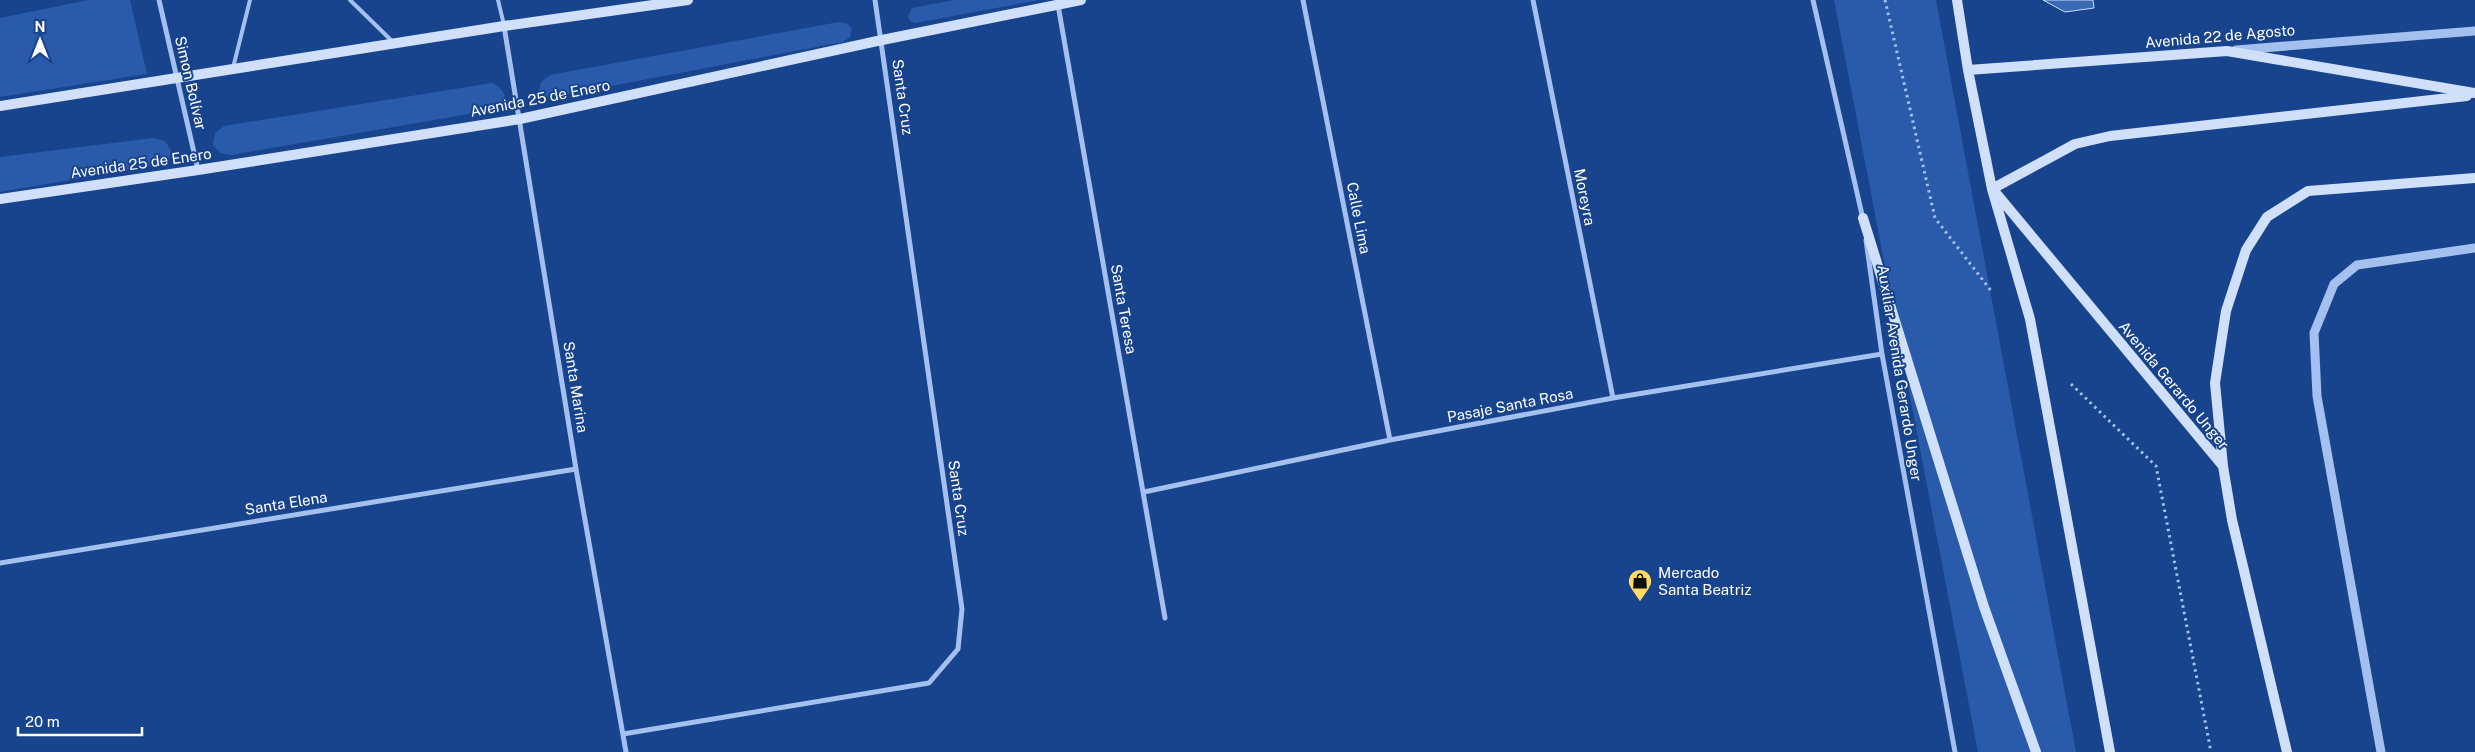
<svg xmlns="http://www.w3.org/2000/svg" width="2475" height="752" viewBox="0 0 2475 752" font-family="'Public Sans',sans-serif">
<rect width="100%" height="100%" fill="#18438d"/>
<path fill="#2a5bab" d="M88,0H130L147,74L0,97V18Z
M954,0H1039L915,23L910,21L908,17L912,8Z
M1834,0H1936L2076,752H1978Z
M839,22L848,24L852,28L850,37L843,42L553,97L545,96L539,90L541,82L550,75Z
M492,83C502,88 506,93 505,104L498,109L231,155L220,153L213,145L215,133L224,126Z
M153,138L165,141L171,150L169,160L158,165L0,192V157Z"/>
<path fill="#3c69b3" stroke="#c9dcfb" d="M2043,0H2093L2094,8L2065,12Z"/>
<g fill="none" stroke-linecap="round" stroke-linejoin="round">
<path stroke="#a3c0ef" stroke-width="3" stroke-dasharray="2.5 4" stroke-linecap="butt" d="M1885,0L1935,218L1992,292
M2071,384L2156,466L2211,752"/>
<path stroke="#a3c0ef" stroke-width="4" d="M350,0L394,43
M498,0L504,25
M233,68L250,0"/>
<path stroke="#a3c0ef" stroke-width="5" d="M159,0L198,170
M1303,0L1390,440
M1533,0L1613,398
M1813,0L1863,219
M1058,5L1165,618
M504,26L576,469L626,752
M1866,240L1882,354L1955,752
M1144,492L1390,440L1613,398L1882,354
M0,563L576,469
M623,734L929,683L958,649L962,609L875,0"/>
<path stroke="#a3c0ef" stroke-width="9" d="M2236,50L2475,31
M2381,752L2317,396L2314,333L2334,284L2357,265L2475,248"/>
<path stroke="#d0e0fa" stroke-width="10" d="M1957,0L1968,70L1992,189L2030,319L2110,752
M1968,70L2227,51L2475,93
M0,106L504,26L688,0
M1992,189L2075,144L2110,136L2467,96
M1995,192L2223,466L2232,520L2287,752
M0,199L198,170L520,119L882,40L1081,0
M1863,218L1984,607L2036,752
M2223,466L2215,383L2226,311L2246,250L2267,217L2308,191L2475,178"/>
</g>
<defs>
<g id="shop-pin" transform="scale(1.25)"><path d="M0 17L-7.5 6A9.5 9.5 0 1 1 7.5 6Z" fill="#ffdc61" stroke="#18438d"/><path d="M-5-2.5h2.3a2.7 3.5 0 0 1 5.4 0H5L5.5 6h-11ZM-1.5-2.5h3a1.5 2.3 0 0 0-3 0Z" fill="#111"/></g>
</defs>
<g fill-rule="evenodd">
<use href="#shop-pin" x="1640" y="581"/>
</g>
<g text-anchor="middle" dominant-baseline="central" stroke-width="4" stroke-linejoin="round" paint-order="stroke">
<g font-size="15" fill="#fff" stroke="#18438d">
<text transform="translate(2220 36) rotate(-5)">Avenida 22 de Agosto</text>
<text transform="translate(191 83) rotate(77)">Simon Bolívar</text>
<text transform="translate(903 97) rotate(82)">Santa Cruz</text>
<text transform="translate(540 98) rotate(-11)">Avenida 25 de Enero</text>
<text transform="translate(141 163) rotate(-8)">Avenida 25 de Enero</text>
<text transform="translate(1585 197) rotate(79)">Moreyra</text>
<text transform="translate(1359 218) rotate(79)">Calle Lima</text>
<text transform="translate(1124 309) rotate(80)">Santa Teresa</text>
<text transform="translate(1900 373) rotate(81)">Auxiliar Avenida Gerardo Unger</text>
<text transform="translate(2174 385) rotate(50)">Avenida Gerardo Unger</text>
<text transform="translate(576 387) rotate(81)">Santa Marina</text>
<text transform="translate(1510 405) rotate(-11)">Pasaje Santa Rosa</text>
<text transform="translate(959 498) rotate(82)">Santa Cruz</text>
<text transform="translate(286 503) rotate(-9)">Santa Elena</text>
</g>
<g font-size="15" fill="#fff" stroke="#18438d" text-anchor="start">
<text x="1658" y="572">Mercado<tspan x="1658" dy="17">Santa Beatriz</tspan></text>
</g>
</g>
<g transform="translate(40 40)" stroke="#18438d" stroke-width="4" paint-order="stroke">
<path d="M0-4L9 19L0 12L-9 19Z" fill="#ffffff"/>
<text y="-8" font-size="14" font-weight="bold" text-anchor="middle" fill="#ffffff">N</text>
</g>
<path d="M18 727v8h124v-8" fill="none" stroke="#ffffff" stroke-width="2.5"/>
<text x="25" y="727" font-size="15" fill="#ffffff" stroke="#18438d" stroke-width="4" paint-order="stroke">20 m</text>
</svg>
